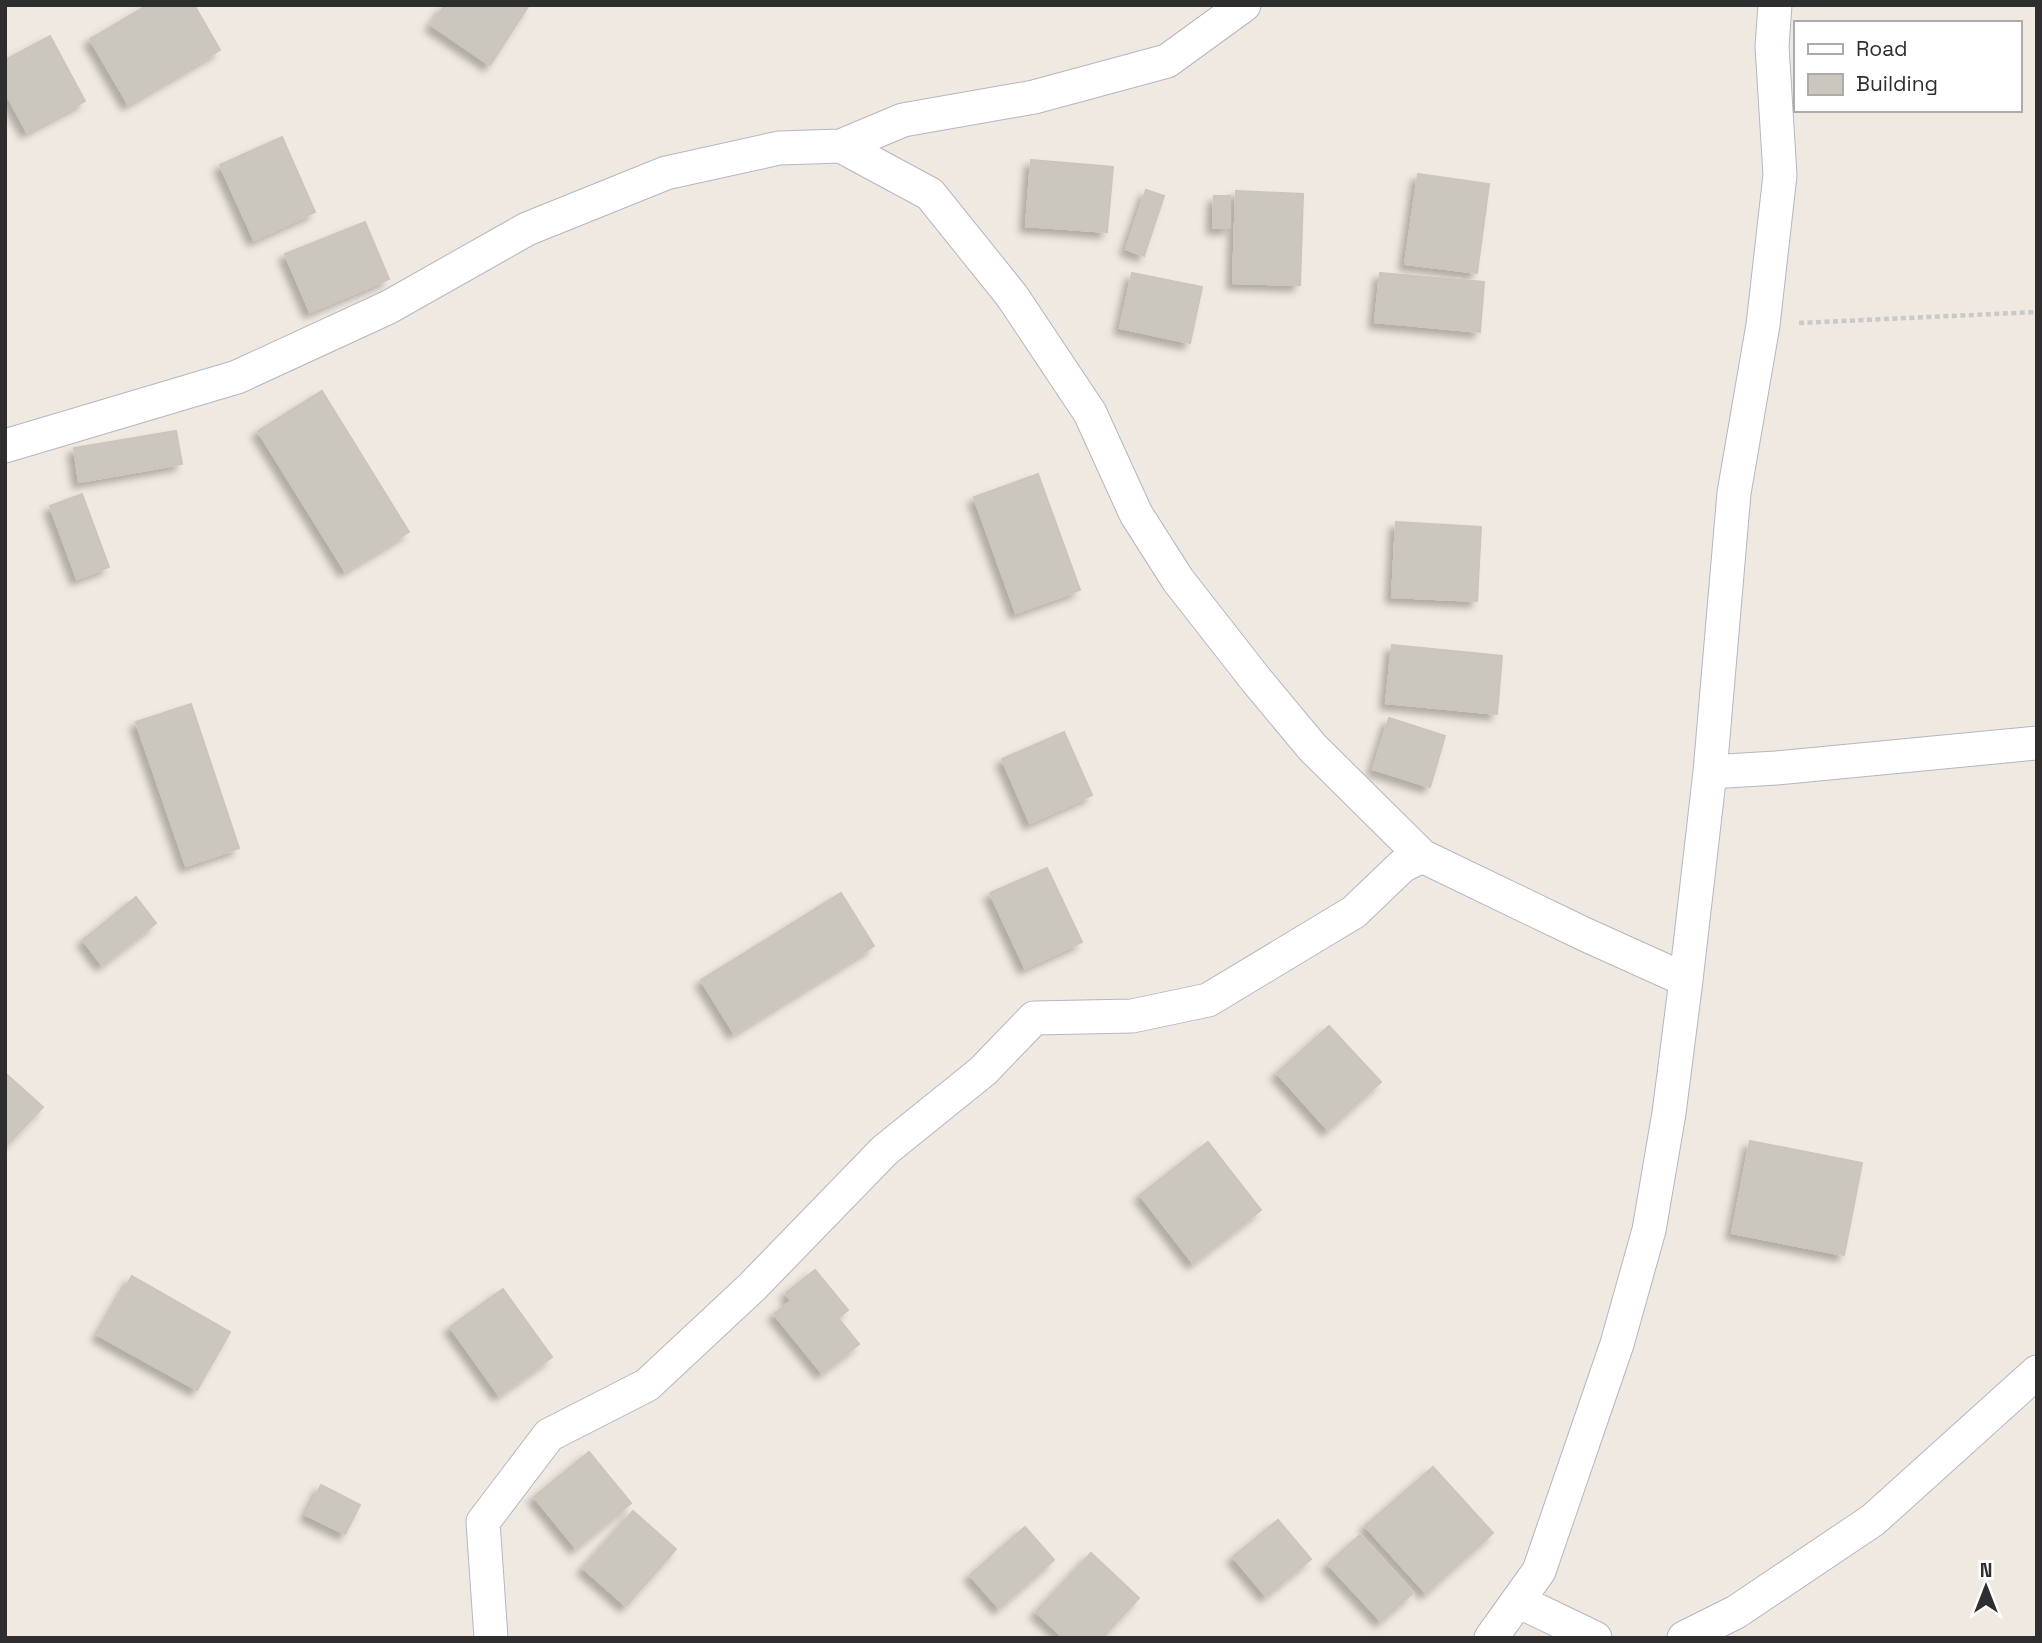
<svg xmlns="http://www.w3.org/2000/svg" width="2042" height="1643" viewBox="0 0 2042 1643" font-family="'Space Grotesk',sans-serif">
<defs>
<filter id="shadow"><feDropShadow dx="-6" dy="6" stdDeviation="3.5" flood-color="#0004"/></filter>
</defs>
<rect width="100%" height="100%" fill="#efe9e1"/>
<path fill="#cbc7bf" stroke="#cbc5ba" stroke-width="2" filter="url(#shadow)" d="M148,5H194L220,50L128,104L90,39Z
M445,5H529L490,65L431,25Z
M50,36L85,101L27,132L5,92V60Z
M282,137L315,212L254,240L220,165Z
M1031,160L1113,167L1107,232L1026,226Z
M1418,174L1489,184L1477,273L1405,264Z
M1146,190L1164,196L1144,256L1126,249Z
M1236,191L1303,194L1300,285L1233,283Z
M1214,196H1230V228H1213Z
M365,222L389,279L310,312L285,254Z
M1132,273L1202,287L1190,343L1120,328Z
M1380,273L1484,282L1480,332L1375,322Z
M322,391L409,532L345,571L258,431Z
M176,431L182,464L79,482L74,448Z
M1038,474L1080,590L1016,613L974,497Z
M82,494L109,567L77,579L50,506Z
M1396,522L1481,527L1477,601L1392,597Z
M1392,645L1502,656L1497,714L1386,703Z
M191,704L239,848L186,866L136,722Z
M1389,718L1445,736L1430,787L1373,769Z
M1064,732L1092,795L1030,823L1002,759Z
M1047,868L1082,942L1025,968L990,893Z
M841,893L874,946L734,1033L701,980Z
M136,897L156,923L102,965L83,940Z
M1329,1026L1381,1082L1328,1130L1277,1073Z
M5,1073L43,1107L5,1147Z
M1750,1141L1862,1163L1844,1255L1732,1233Z
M1208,1142L1261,1210L1193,1263L1140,1195Z
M815,1270L848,1310L838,1318L859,1344L822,1373L774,1314L791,1301L786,1293Z
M132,1276L230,1332L197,1390L98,1335Z
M503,1289L552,1357L499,1395L450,1327Z
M589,1452L631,1503L576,1548L534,1497Z
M1433,1467L1493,1533L1426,1593L1365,1526Z
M321,1485L360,1505L345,1534L306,1515Z
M633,1511L676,1549L626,1606L583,1568Z
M1278,1520L1311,1559L1266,1596L1233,1557Z
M1025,1527L1054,1560L999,1608L970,1575Z
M1360,1535L1413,1593L1381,1621L1328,1564Z
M1091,1553L1139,1598L1102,1638H1064L1036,1612Z"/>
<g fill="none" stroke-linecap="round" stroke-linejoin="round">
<g stroke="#b4b7c1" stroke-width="35">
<path id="minor" d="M841,146L903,120L1034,97L1167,61L1244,5
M5,446L237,377L389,307L527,229L666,173L779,148L841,146L930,194L1012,296L1090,413L1136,514L1178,580L1257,681L1312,747L1422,856L1584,934L1686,980
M1710,772L1776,768L2037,743
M1518,1601L1595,1638
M491,1638L483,1522L549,1435L647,1385L752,1287L885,1150L983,1071L1034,1018L1132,1016L1208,1000L1354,912L1402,866L1422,856
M1491,1638L1539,1571L1617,1344L1649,1230L1669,1113L1686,980L1710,772L1734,493L1763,325L1780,175L1772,46L1775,5
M1684,1638L1736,1612L1873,1520L2037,1372"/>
</g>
<path stroke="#c9c9c9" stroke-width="4.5" stroke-dasharray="5 3.5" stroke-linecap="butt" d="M1799,323L2037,312"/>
<use href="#minor" stroke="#fff" stroke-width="33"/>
</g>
<rect width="2042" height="1643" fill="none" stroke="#2e2e2e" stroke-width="14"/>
<rect x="1794" y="21" width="228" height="91" fill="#ffffff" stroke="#ababab" stroke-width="2"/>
<rect x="1808" y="44" width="35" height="10" fill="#ffffff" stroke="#ababab" stroke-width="2"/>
<text x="1856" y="56" font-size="21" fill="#2e2e2e">Road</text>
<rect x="1808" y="74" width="35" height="21" fill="#cbc7bf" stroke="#ababab" stroke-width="2"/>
<text x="1856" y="91" font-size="21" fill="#2e2e2e">Building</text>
<g transform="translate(1986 1587)" stroke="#ffffff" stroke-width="5" paint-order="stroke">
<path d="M0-5L12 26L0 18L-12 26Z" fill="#2e2e2e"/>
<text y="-10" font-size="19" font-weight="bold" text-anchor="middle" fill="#2e2e2e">N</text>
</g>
</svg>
